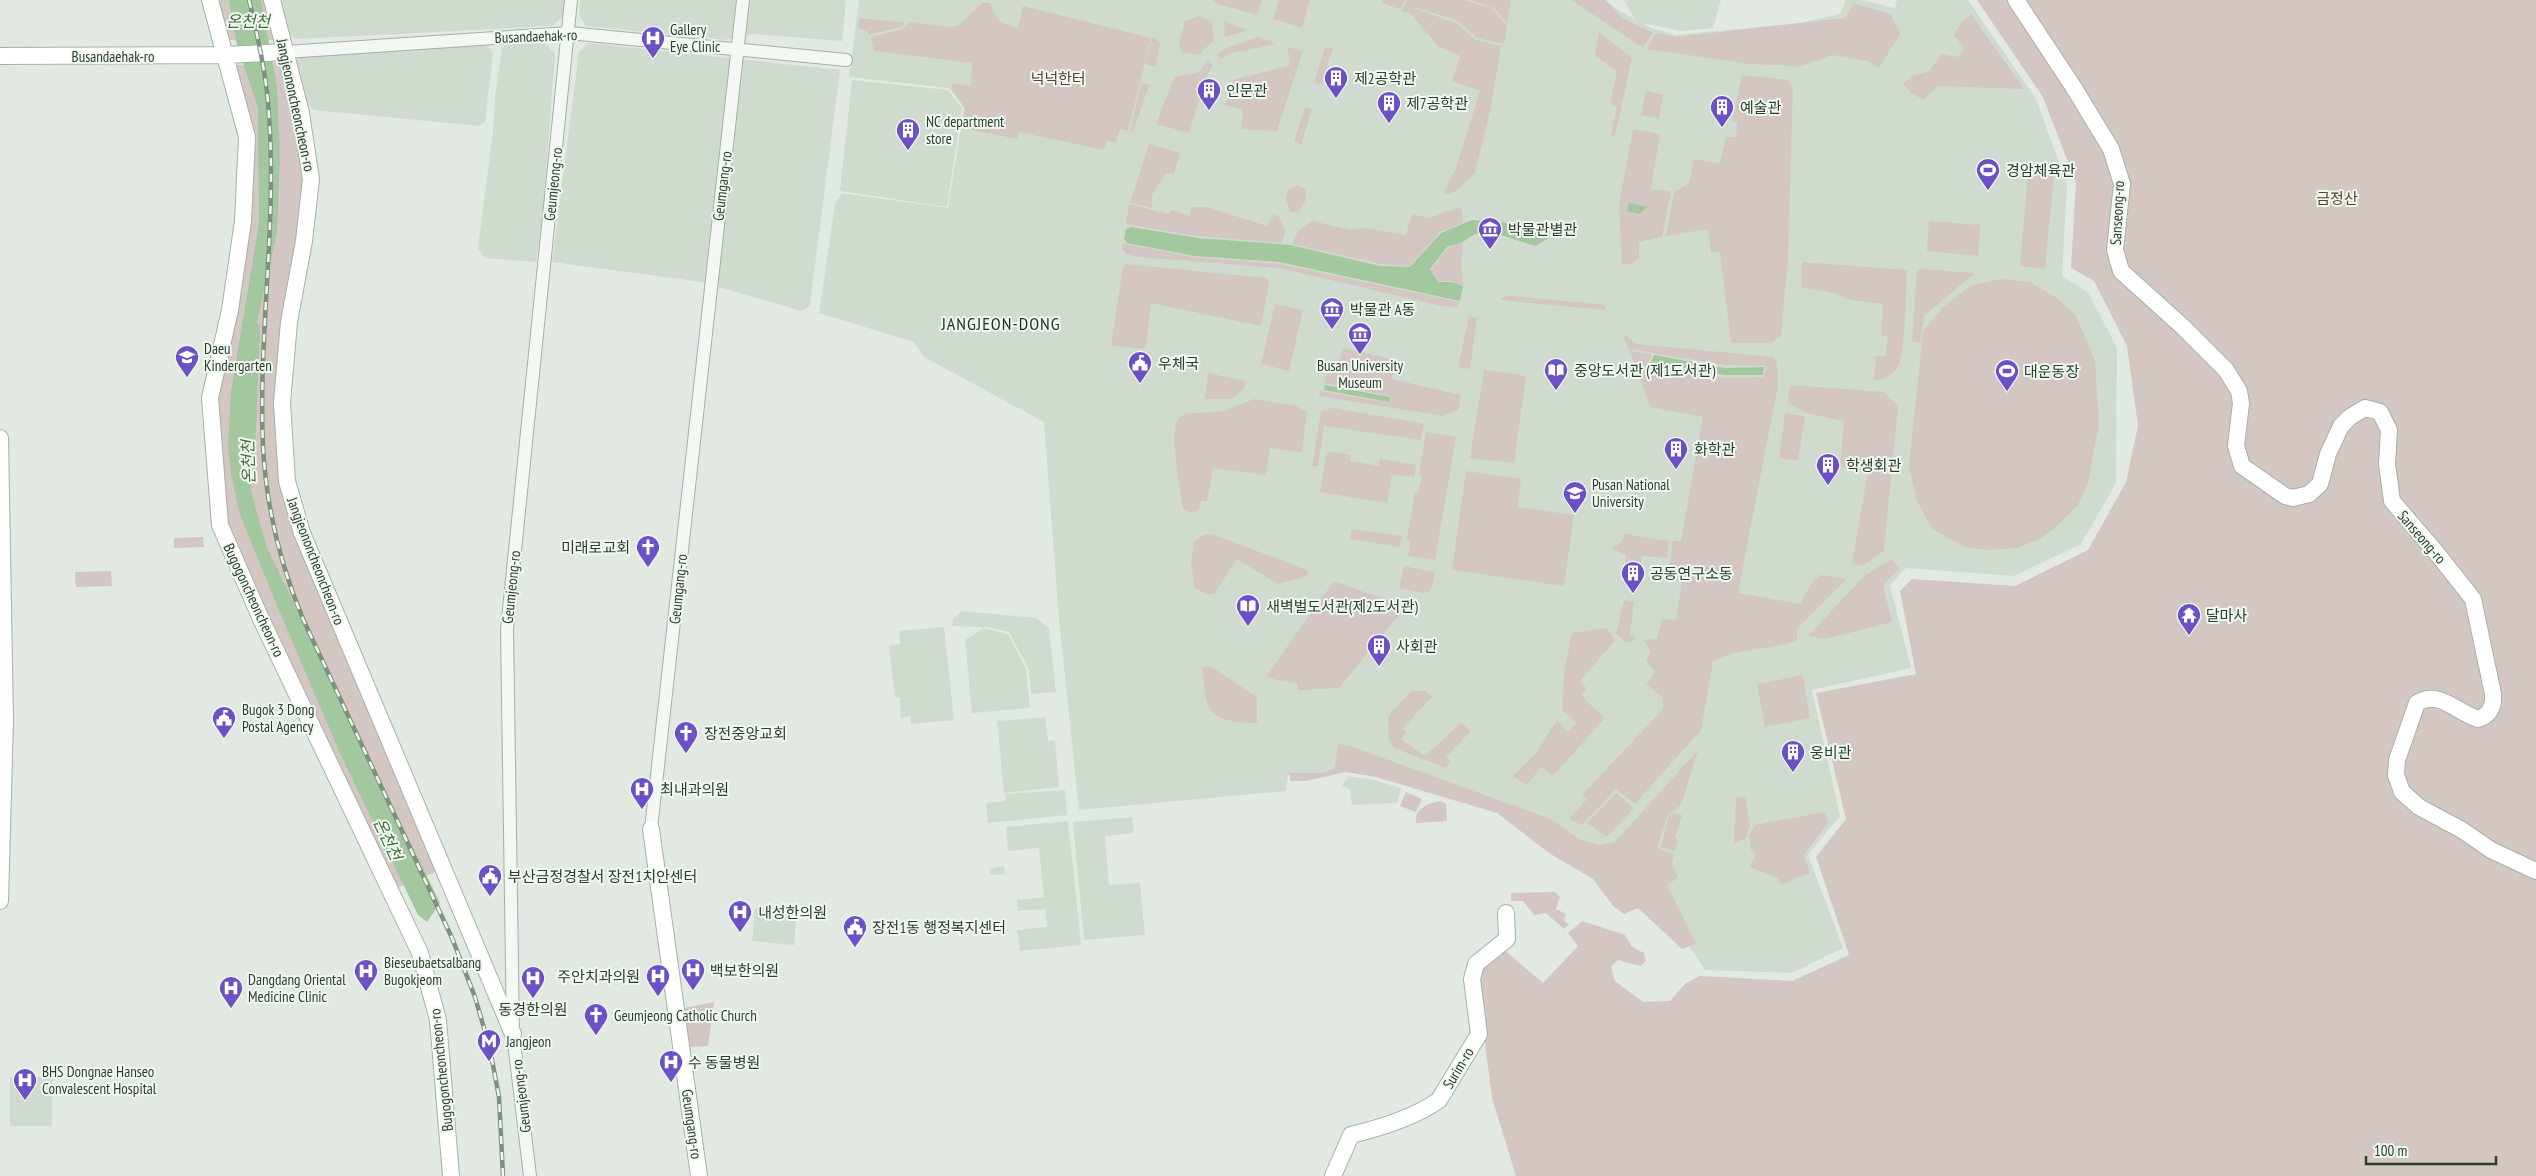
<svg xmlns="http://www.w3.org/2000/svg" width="2536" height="1176" viewBox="0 0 2536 1176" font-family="'PT Sans Narrow','Noto Sans KR',sans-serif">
<rect width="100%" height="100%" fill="#e2e9e2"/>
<path fill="#d0dbd0" d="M280,0H564L563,16L553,26L297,39L289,35Z
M580,0H846L842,41L754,34L725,40L586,26L579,15Z
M859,0H1601L1636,20L1623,0H1721L1713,28L1682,31L1642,23L1651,28L1676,35L1800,23L1840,14L1846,0H1862L1895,8L1897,0H1968L2036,99L2067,184L2062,276L2088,292L2117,348L2116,483L2081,544L2014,576L1906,568L1890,585L1911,668L1812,690L1840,816L1808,855L1843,948L1792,973L1705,970L1648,885L1497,811L1375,773L1341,767L1325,774L1288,775L1286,791L1079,810L1059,619L1044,422L924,357L914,342L819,313L835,204L842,193L948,208L964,108L949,88L849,77Z
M533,42L544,43L555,53L543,211L536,262L485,258L478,248L493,132L495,97L502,48L507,43Z
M482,43L488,47L493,53L485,122L479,126L314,110L304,100L295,61L302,55Z
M589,43L840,70L810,305L806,309L801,311L702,282L552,262L579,52Z
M852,80L948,90L962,108L947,207L840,191Z
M962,611L1037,618L1049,629L1056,692L1031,694L1029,670L1009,632L984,627L952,626L953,619Z
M944,627L954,720L911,724L910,716L901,718L900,698L895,697L889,646L900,644L899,631Z
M984,628L1008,634L1026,669L1030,708L972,713L965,640Z
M1045,717L1048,741L1055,740L1059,787L1004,793L997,721Z
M1348,776L1374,780L1401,788L1397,803L1352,805L1350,790L1342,786Z
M1065,790L1067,815L988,823L986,803L1006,801L1005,794Z
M1132,817L1134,833L1105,836L1109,885L1140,883L1145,935L1084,940L1073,822Z
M1068,821L1081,945L1020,951L1017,930L1047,927L1045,909L1018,911L1017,900L1044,897L1039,848L1008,851L1006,827Z
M1004,866L1005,874L991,875L989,869Z
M755,908L797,912L794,945L752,941Z
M10,1077H52V1126H10Z"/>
<path fill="#d3c6c3" d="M216,0H269L276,40H226Z
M1212,0H1262L1257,15L1214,3Z
M1279,0H1310L1302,28L1273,19Z
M1383,0H1405L1400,9L1382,3Z
M1407,0H1463L1492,8L1507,26L1504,44L1477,38L1458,21L1414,7L1413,8L1456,23L1476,40L1501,46L1489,117L1475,173L1456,191L1444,195L1452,174H1454L1480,91L1452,81L1460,56L1439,47L1410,13L1402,11Z
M1470,0H1511L1507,23L1494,8Z
M1571,0H1606L1623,18L1653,33L1643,48Z
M1977,0H2013L2057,65L2120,183L2114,251L2240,398L2239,464L2305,498L2353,416L2379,413L2389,501L2472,601L2492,697L2482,715L2437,695L2412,710L2398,793L2536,874V1176H1516L1492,1098L1477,981L1482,967L1504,950L1543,983L1578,946L1568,933L1582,921L1625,935L1632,947L1644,953L1646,961L1640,966L1618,960L1611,967L1615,981L1643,1002L1670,1001L1685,984L1700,976L1792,981L1849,955L1816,857L1846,819L1816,693L1916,674L1900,591L1912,579L2015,586L2088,550L2126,482L2138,426L2127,346L2094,281L2071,268L2076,183L2043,97Z
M2018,0H2536V869L2403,789L2400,767L2423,705L2463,717L2493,711L2476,599L2395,502L2380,409L2350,414L2320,480L2289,495L2244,466L2243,398L2123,271L2124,183Z
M982,3H990C996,19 1001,24 1018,28L1023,6L1151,38L1128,131L1120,129L1116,143L1107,141L1104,150L1019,132L1017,139L962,128L965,108L952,90V83L971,86L972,63L874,51L871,37L903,29L910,22L952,27L959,25Z
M1854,4L1891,14L1900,34L1879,68L1868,61L1832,55L1802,66L1749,64L1647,49L1656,33L1676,37L1845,18Z
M1971,14L2024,89L1938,86L1924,100L1911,93L1903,84L1913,75L1928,72L1942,54L1959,57L1964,48L1954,35L1961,23Z
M1200,16L1212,22L1214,40L1198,55L1181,52L1179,43L1185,21Z
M860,18L905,23L902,27L868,35V32L858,28Z
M1224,21L1247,30L1225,37Z
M1599,32L1632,58L1615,136L1611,135L1617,106L1610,104L1617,71L1595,56Z
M1153,36L1160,43L1156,67L1145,64Z
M1257,37L1272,41L1274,45L1231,53L1221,59L1217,55L1224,49Z
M1287,47L1303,51L1277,131L1241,129L1243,114L1241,109L1225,105L1233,80L1290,65Z
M1325,48H1333L1321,85L1314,82Z
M1209,60L1213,65L1209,70L1189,133L1156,124L1174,77L1199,72Z
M282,62L286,64L304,185L278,464L284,501L440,870L399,887H393L294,676L228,522L215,404L248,199L235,65Z
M1742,75L1788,80L1793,87L1788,258L1781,336L1772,343H1731L1720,252L1711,253L1708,229L1666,236L1674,192L1689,183L1694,159L1720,164L1726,137H1736L1737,123L1732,122Z
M1141,83L1149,85L1133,132L1130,131Z
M1646,91L1663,95L1659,118L1641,115Z
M1305,107L1312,109L1301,145L1294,141Z
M1633,129L1660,134L1651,189L1671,191L1662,237L1639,242V257L1634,263L1622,265L1619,204Z
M1149,144L1180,153L1174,174L1166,173L1152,195V208L1130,203Z
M2028,173L2054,176L2045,269L2020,266Z
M1298,185L1307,190L1305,202L1298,212H1290L1286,199L1288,190Z
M1129,204L1168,214L1172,210L1189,216L1192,207H1207L1267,226L1274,214L1279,217L1285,231L1282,243L1195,236L1126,224Z
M1459,207L1462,210L1463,223L1440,232L1410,266L1381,264L1292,244L1298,231L1312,221L1351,230L1364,228L1406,235L1412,214L1429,218Z
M1929,221L1980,225L1978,256L1927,251Z
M1123,243L1192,257L1280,264L1459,302L1457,307L1437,305L1279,268L1138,257L1126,254L1122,248Z
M1463,243L1461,262L1463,285L1452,281H1438L1431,270L1448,248Z
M1802,262L1907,270C1905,292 1907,350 1897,368C1892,376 1883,380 1874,380L1876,356H1885L1888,337L1881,335L1883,304L1851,300L1827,291L1801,288Z
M1126,264L1266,278L1269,283L1261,326L1151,303L1146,345L1143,349L1111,345L1123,267Z
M1917,269L1975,273L1924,316L1920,343L1912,342Z
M2000,279L2030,282L2057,298L2076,316L2095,361L2099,423L2088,483L2078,505L2058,525L2040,539L2017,548L1988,550L1965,547L1932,529L1917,501L1909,468L1923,331L1943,307L1972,285Z
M1512,296L1605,305V310L1501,300L1503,297Z
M1275,304L1303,310L1289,371L1261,364Z
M1469,316L1477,318L1470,369L1458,367Z
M1625,335L1637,344L1772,357L1777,362L1778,385L1738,593L1800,604L1811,584L1820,575L1847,579L1797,629V640C1770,651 1739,647 1713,661L1701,730L1635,804L1616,789L1582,825L1569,819L1587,799L1582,795L1663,709V698L1646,684L1655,672L1646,661L1651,651L1643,640L1657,639L1662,619L1676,620L1682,582L1668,579L1673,541H1681L1703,417L1650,407L1630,351L1652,354L1649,362L1724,378L1764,377L1766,366L1725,365L1629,349L1624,339Z
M1343,348L1396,360L1392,379L1461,395L1458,410L1443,416L1319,396L1320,391L1390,403L1391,396L1324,383L1329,367L1338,369Z
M1484,370L1526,376L1514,463L1470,458Z
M1208,373L1245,381L1244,388L1232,399H1205Z
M1790,385L1884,392L1898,406L1884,551L1862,566L1852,564L1868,471L1840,467L1844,421L1806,413L1788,403Z
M1254,399L1294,405L1307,412L1302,452L1270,448L1266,475L1213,468L1207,501H1201L1199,509C1193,513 1188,513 1183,509C1180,484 1170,443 1177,420L1185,414L1224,411Z
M1333,408L1424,424L1421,440L1324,426L1318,466H1312L1321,411Z
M1785,413L1805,416L1798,461L1779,458Z
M1426,432L1456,437L1435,560L1408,556L1410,543L1407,538L1415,493H1418L1422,476L1419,475Z
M1327,451L1351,455L1350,461L1379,466L1380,459L1416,465L1414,477L1392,474L1387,503L1320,492Z
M1466,471L1521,479L1518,507L1574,515L1564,586L1452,570Z
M1352,529L1402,536L1400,547L1350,539Z
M1205,534L1215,535L1309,571L1305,577L1278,584L1237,559L1214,594H1206L1195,588L1191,563L1194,542Z
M1625,534L1669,541L1667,558L1642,556L1637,586L1623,585L1626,555L1611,548L1621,542Z
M203,537L204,547L174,548V538Z
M1891,559L1900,568L1883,585L1892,622L1826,639L1808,636L1864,576Z
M1404,566L1435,572L1432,586L1429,592L1423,593L1399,588Z
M111,571L112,586L76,587L75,572Z
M1334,581L1389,601L1403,610L1339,688L1298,690L1297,683L1276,680L1266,676Z
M1624,600L1634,602L1630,634L1637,639L1627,643L1616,634Z
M1607,628L1615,640L1580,681L1587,689L1582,694L1584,699L1605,718L1553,776L1541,767L1527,785L1513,776L1536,753L1557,720L1568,732L1577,723L1562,710L1564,673L1572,633Z
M1210,666L1257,697V723C1207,721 1207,715 1202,667Z
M1803,675L1810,718L1765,727L1757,684Z
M1411,691H1425L1432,697L1403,728L1407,733L1401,739L1425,756L1461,723L1471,731L1446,757L1451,762L1446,768L1394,748L1389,739L1388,716Z
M1338,744L1350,746L1551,819L1581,840L1600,845L1615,842L1698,750L1681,805L1668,815L1657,848L1674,855L1672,865L1678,878L1667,885L1696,944L1682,949L1638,908L1624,914L1614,907L1593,879L1549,853L1497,813L1376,777L1346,772L1306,781H1290V773H1325L1335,767Z
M1406,792L1422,799L1416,812L1400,806Z
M1616,793L1634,808L1607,837L1587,823Z
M1745,797L1750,826L1746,838L1734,844L1736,798Z
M1441,801L1446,804L1447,821L1416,823C1414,808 1429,803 1441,801Z
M1825,812L1828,823L1804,855L1810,873L1782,884L1776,877L1749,867L1756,855L1751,850L1749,835L1755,825Z
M1673,813L1682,815L1675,838L1678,840L1675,851L1661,847L1669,816Z
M1555,892L1560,897L1556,909L1566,914L1564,921L1569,924L1564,929L1546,913L1534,915L1523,901H1511V893Z
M714,1002L708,1046L690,1047L684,1008Z"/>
<path fill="#a3c79f" d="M229,0H261L277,86L280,156L277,232L245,375L251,491L267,548L440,903L427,922L418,915L339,751L278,608L240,515L231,473L228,448L231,392L259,224L258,108L236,41Z
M1629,203L1647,207L1639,214L1627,211Z
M1472,220L1521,224L1549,238L1535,246L1498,234H1475L1461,243L1447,247L1430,269L1438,282H1453L1463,286L1460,301L1279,262L1195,256L1127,243L1124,239L1126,229L1131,227L1198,238L1291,245L1380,266L1410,267L1441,233Z
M1654,355L1725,368L1764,367L1763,375H1724L1651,362Z
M1325,385L1390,397L1389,402L1324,390Z"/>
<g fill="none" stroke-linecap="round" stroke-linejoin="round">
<path stroke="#a3c79f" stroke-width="16" d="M247,452L252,329"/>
<g stroke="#a4b0a4" stroke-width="14">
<path id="minor" d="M286,52L569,33L846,60
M651,829L743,0
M530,1176L513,1034L507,629L571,0"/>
</g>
<g stroke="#a2b4a2" stroke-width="18">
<path id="major" d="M210,0L247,137L243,221L230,310L210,398L220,525L261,619L420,953L438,1020L451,1176
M272,0L301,113L311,179L304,241L289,322L282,403L287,481L302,533L513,1034
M2016,0L2074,88L2111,149L2122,184L2115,250L2121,271L2183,327L2226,370L2239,391L2241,403L2236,446L2242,466L2285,496L2293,498L2309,494L2320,484L2328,454L2341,426L2350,417L2365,408L2380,412L2389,430L2387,464L2392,501L2435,551L2473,599L2493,694C2494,706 2490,715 2478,719C2457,713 2439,689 2417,703L2397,760L2396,775L2402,792L2419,807L2462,830L2491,850L2536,871
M0,56L225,55L286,52
M0,438L5,721L0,901
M651,829L699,1176
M1333,1176L1351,1135C1380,1128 1414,1118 1439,1100L1479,1034L1472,979L1476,964L1507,939L1506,913"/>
</g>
<use href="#minor" stroke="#f4f8f4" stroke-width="12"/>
<use href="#major" stroke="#fff" stroke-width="16"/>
<g stroke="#7c927d" stroke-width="4.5">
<path id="rail" d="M249,0C258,38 267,77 269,116C277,226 258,336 263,446C266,505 280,564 303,619L452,938L475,997L490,1049L499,1097L503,1176"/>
</g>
<use href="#rail" stroke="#f1f7f1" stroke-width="2.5" stroke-dasharray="8" stroke-linecap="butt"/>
</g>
<defs>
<g id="hospital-pin" transform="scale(1.25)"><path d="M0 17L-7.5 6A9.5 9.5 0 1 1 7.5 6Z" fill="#6c50c5" stroke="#f1f7f1"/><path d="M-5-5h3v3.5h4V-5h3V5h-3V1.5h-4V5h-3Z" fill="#fff"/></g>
<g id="building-pin" transform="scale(1.25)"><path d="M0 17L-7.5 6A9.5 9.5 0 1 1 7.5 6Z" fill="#6c50c5" stroke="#f1f7f1"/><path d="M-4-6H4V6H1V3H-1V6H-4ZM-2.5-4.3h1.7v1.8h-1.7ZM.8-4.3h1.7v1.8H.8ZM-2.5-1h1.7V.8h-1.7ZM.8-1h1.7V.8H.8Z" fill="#fff"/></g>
<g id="stadium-pin" transform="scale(1.25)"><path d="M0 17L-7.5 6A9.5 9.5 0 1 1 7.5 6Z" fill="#6c50c5" stroke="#f1f7f1"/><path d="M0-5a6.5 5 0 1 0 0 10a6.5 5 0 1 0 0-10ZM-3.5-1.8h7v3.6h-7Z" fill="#fff"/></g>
<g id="museum-pin" transform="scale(1.25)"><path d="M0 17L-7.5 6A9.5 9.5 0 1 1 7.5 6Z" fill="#6c50c5" stroke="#f1f7f1"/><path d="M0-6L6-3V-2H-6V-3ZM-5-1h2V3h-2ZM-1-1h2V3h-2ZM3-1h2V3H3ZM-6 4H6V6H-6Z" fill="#fff"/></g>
<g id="school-pin" transform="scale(1.25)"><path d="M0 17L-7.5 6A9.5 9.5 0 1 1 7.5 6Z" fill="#6c50c5" stroke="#f1f7f1"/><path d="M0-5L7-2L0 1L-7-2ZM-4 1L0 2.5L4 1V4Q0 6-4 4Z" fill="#fff"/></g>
<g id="civic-pin" transform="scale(1.25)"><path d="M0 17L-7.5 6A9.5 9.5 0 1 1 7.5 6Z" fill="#6c50c5" stroke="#f1f7f1"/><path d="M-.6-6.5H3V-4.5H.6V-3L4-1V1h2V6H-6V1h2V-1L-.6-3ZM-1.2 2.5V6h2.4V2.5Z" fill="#fff"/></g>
<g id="library-pin" transform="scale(1.25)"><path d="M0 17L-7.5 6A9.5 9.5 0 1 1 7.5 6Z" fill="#6c50c5" stroke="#f1f7f1"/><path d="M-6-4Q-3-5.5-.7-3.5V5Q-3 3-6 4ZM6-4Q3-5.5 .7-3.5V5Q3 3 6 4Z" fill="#fff"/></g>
<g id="university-pin" transform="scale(1.25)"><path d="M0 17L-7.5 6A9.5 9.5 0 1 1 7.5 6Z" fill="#6c50c5" stroke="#f1f7f1"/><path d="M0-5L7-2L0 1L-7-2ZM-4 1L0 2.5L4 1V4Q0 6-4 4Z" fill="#fff"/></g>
<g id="church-pin" transform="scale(1.25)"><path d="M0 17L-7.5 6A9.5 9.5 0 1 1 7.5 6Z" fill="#6c50c5" stroke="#f1f7f1"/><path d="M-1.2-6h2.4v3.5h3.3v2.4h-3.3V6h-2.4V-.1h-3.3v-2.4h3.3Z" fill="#fff"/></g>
<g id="temple-pin" transform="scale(1.25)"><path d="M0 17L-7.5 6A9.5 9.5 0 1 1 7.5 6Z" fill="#6c50c5" stroke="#f1f7f1"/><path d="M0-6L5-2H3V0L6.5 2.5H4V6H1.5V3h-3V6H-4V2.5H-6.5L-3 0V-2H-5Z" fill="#fff"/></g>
<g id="metro-pin" transform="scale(1.25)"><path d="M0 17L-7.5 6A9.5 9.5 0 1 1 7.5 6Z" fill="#6c50c5" stroke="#f1f7f1"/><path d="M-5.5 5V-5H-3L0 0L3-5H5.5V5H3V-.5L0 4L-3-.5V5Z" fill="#fff"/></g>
</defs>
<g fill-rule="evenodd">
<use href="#hospital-pin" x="653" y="38"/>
<use href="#building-pin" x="1336" y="78"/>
<use href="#building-pin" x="1209" y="90"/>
<use href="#building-pin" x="1389" y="103"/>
<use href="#building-pin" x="1722" y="107"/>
<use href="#building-pin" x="908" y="130"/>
<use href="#stadium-pin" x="1988" y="170"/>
<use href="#museum-pin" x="1490" y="229"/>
<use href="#museum-pin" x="1332" y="309"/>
<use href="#museum-pin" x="1360" y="334"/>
<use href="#school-pin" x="187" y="357"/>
<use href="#civic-pin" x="1140" y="363"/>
<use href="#library-pin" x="1556" y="370"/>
<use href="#stadium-pin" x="2007" y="371"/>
<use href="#building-pin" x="1676" y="449"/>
<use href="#building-pin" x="1828" y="465"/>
<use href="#university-pin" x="1575" y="493"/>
<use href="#church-pin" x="648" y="547"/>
<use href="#building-pin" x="1633" y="573"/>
<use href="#library-pin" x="1248" y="606"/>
<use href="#temple-pin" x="2189" y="615"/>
<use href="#building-pin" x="1379" y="646"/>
<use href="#civic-pin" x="224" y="718"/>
<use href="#church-pin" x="686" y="733"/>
<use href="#building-pin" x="1793" y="752"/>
<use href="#hospital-pin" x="642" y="789"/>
<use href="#civic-pin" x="490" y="876"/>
<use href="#hospital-pin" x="740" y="912"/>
<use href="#civic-pin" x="855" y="927"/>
<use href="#hospital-pin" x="693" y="970"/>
<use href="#hospital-pin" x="366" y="971"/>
<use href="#hospital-pin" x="658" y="976"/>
<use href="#hospital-pin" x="533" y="978"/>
<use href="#hospital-pin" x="231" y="988"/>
<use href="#church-pin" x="596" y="1015"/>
<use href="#metro-pin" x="489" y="1041"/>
<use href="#hospital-pin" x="671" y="1062"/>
<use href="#hospital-pin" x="25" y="1080"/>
</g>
<g text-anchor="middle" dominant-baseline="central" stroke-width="4" stroke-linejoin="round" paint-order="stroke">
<g font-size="15" fill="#2b402c" stroke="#f1f7f1" text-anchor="start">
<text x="670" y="29">Gallery<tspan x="670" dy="17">Eye Clinic</tspan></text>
<text x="1354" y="78">제2공학관</text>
<text x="1226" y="90">인문관</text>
<text x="1406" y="103">제7공학관</text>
<text x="1740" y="107">예술관</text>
<text x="926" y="121">NC department<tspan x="926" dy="17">store</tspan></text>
<text x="2006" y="170">경암체육관</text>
<text x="1508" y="229">박물관별관</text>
<text x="1350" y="309">박물관 A동</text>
<text x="204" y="348">Daeu<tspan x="204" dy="17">Kindergarten</tspan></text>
<text x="1158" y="363">우체국</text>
<text x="1360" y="365" text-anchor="middle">Busan University<tspan x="1360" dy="17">Museum</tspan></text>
<text x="1574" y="370">중앙도서관 (제1도서관)</text>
<text x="2024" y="371">대운동장</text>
<text x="1694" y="449">화학관</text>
<text x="1846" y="465">학생회관</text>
<text x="1592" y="484">Pusan National<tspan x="1592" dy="17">University</tspan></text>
<text x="630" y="547" text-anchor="end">미래로교회</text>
<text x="1650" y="573">공동연구소동</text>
<text x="1266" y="606">새벽벌도서관(제2도서관)</text>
<text x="2206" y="615">달마사</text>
<text x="1396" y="646">사회관</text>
<text x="242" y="709">Bugok 3 Dong<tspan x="242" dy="17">Postal Agency</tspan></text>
<text x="704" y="733">장전중앙교회</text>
<text x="1810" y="752">웅비관</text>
<text x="660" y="789">최내과의원</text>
<text x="508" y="876">부산금정경찰서 장전1치안센터</text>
<text x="758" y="912">내성한의원</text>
<text x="872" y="927">장전1동 행정복지센터</text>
<text x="384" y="962">Bieseubaetsalbang<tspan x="384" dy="17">Bugokjeom</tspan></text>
<text x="710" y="970">백보한의원</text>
<text x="640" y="976" text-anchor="end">주안치과의원</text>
<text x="248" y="979">Dangdang Oriental<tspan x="248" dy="17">Medicine Clinic</tspan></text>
<text x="533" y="1009" text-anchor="middle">동경한의원</text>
<text x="614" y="1015">Geumjeong Catholic Church</text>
<text x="506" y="1041">Jangjeon</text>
<text x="688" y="1062">수 동물병원</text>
<text x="42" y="1071">BHS Dongnae Hanseo<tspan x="42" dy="17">Convalescent Hospital</tspan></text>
</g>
<g font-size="15" fill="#2b402c" stroke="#f1f7f1">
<text transform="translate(536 36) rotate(-2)">Busandaehak-ro</text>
<text x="113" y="56">Busandaehak-ro</text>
<text transform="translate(296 105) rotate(78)">Jangjeononcheoncheon-ro</text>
<text transform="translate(553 184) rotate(-84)">Geumjeong-ro</text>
<text transform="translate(722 186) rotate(-83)">Geumgang-ro</text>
<text transform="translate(2117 213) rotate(-87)">Sanseong-ro</text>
<text transform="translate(2422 537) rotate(49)">Sanseong-ro</text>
<text transform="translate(316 561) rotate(69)">Jangjeononcheoncheon-ro</text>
<text transform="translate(511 587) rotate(-84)">Geumjeong-ro</text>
<text transform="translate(678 589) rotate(-84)">Geumgang-ro</text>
<text transform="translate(254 600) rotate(65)">Bugogoncheoncheon-ro</text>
<text transform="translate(1458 1068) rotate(-59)">Surim-ro</text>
<text transform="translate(441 1070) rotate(-96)">Bugogoncheoncheon-ro</text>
<text transform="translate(521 1096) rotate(-97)">Geumjeong-ro</text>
<text transform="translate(692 1124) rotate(82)">Geumgang-ro</text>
</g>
<g font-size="15" fill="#5b4039" stroke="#f1f7f1">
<text x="1058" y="78">넉넉한터</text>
<text x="2337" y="198">금정산</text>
</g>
<g font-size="16" font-style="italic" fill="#3b7138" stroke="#f1f7f1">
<text x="248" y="21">온천천</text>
<text transform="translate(248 462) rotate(-92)">온천천</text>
<text transform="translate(388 839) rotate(65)">온천천</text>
</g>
<g font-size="18" letter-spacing="1" fill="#1d311e" stroke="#f1f7f1">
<text x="1001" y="323">JANGJEON-DONG</text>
</g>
</g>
<path d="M2366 1156v8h130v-8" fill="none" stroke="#2b402c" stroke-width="2.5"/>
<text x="2374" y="1156" font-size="15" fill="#2b402c" stroke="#f1f7f1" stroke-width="4" paint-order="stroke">100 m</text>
</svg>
